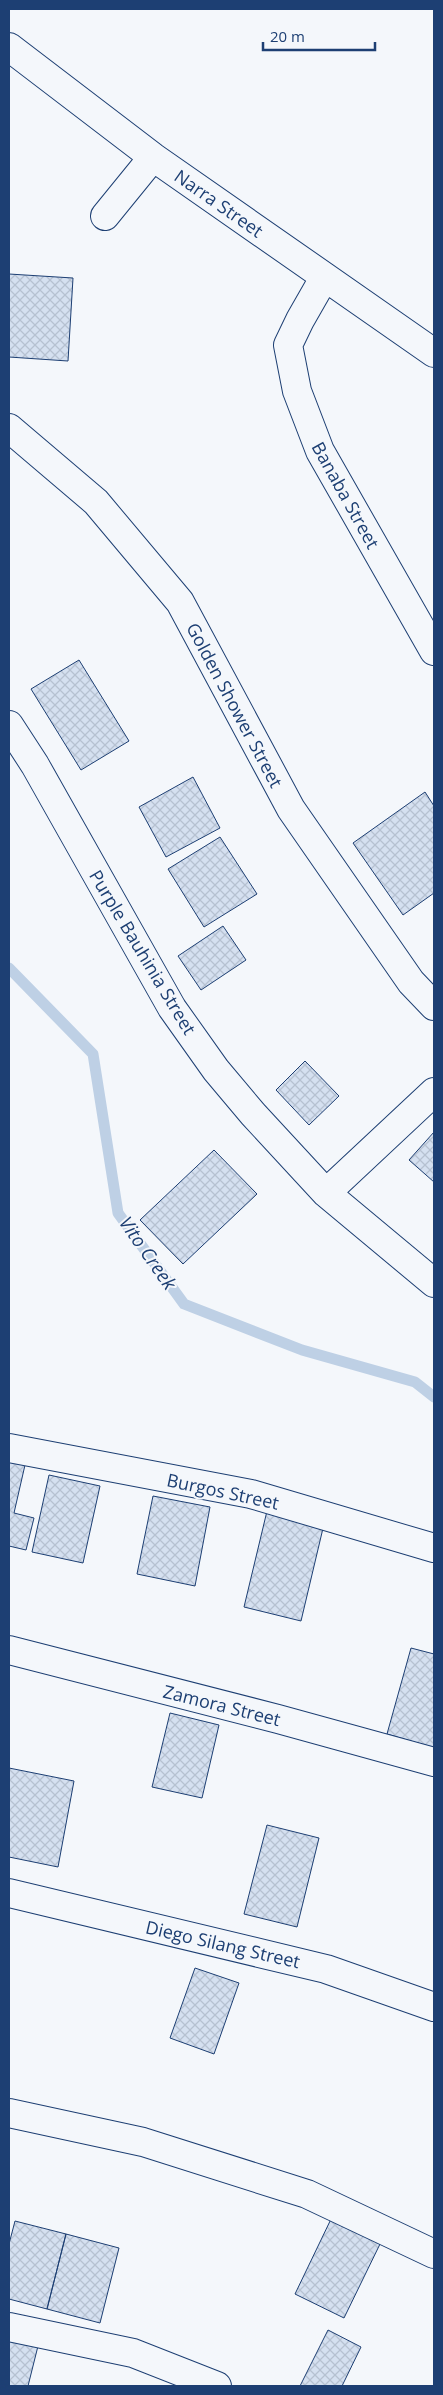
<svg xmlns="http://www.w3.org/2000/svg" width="443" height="2395" viewBox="0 0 443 2395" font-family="'Open Sans',sans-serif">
<defs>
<pattern id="building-cross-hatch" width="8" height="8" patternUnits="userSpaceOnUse" patternTransform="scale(1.25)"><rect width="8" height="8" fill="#d5e0f0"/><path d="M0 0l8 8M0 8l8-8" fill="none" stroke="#b6c1d1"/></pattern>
</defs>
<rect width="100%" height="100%" fill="#f4f7fb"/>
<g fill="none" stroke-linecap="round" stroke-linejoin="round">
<path stroke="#bed0e5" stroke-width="11" d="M9,968L93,1054L118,1213L184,1304L302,1350L415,1382L434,1397"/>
</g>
<path fill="url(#building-cross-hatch)" stroke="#1d3f73" d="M9,274L73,278L68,361L9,357Z
M79,660L129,741L81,770L31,689Z
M193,777L220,828L166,857L139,807Z
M425,792L434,806V893L403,915L353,843Z
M220,837L257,894L204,927L168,869Z
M223,926L246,960L201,990L178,956Z
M305,1061L339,1096L309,1125L276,1090Z
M434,1132V1182L409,1160Z
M214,1150L257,1194L183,1264L140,1220Z
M9,1462L25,1465L14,1513L34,1518L26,1550L9,1546Z
M49,1475L100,1486L83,1563L32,1552Z
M153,1496L210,1507L195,1586L137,1574Z
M267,1511L324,1524L301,1621L244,1607Z
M411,1648L434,1654V1748L387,1734Z
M170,1713L219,1725L202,1798L152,1787Z
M9,1768L74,1781L58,1867L9,1857Z
M267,1825L319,1838L297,1927L244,1914Z
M195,1968L239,1983L214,2054L170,2038Z
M332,2217L381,2242L344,2318L295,2294Z
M15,2221L66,2234L47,2309L9,2299V2244Z
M66,2234L119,2248L100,2323L47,2309Z
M328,2330L361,2347L342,2386H300Z
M9,2335L39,2342L28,2386H9Z"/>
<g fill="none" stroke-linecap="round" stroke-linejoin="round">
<g stroke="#1d3f73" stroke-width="30">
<path id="minor" d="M9,47L153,157L434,353
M105,216L153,157
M324,278L300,320L288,345L297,391L320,451L434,651
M9,428L96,502L180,602L291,809L411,982L434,1006
M9,725L35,765L172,1008L216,1070L253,1114L326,1193L434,1283
M326,1193L434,1092
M9,1448L251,1494L434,1548
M9,1650L278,1719L434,1762
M9,1893L326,1969L434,2007
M9,2113L143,2142L307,2194L434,2254
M9,2327L133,2353L217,2386"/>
</g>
<use href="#minor" stroke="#f4f7fb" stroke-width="28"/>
</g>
<g text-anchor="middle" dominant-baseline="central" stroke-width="4" stroke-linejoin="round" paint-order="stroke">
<g font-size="18" fill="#1d3f73" stroke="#f4f7fb">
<text transform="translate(219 203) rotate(35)">Narra Street</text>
<text transform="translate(346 495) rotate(61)">Banaba Street</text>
<text transform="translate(235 705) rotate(62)">Golden Shower Street</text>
<text transform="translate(143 952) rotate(59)">Purple Bauhinia Street</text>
<text transform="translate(223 1491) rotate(12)">Burgos Street</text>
<text transform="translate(222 1705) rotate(14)">Zamora Street</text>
<text transform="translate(223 1944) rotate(13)">Diego Silang Street</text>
</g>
<g font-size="19" font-style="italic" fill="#1d3f73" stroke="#f4f7fb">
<text transform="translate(148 1253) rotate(55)">Vito Creek</text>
</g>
</g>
<rect width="443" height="2395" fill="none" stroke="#1d3f73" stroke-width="20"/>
<path d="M263 42v8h112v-8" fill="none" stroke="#1d3f73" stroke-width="2.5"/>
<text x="270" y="42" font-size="15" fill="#1d3f73" stroke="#f4f7fb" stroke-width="4" paint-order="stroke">20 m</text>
</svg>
